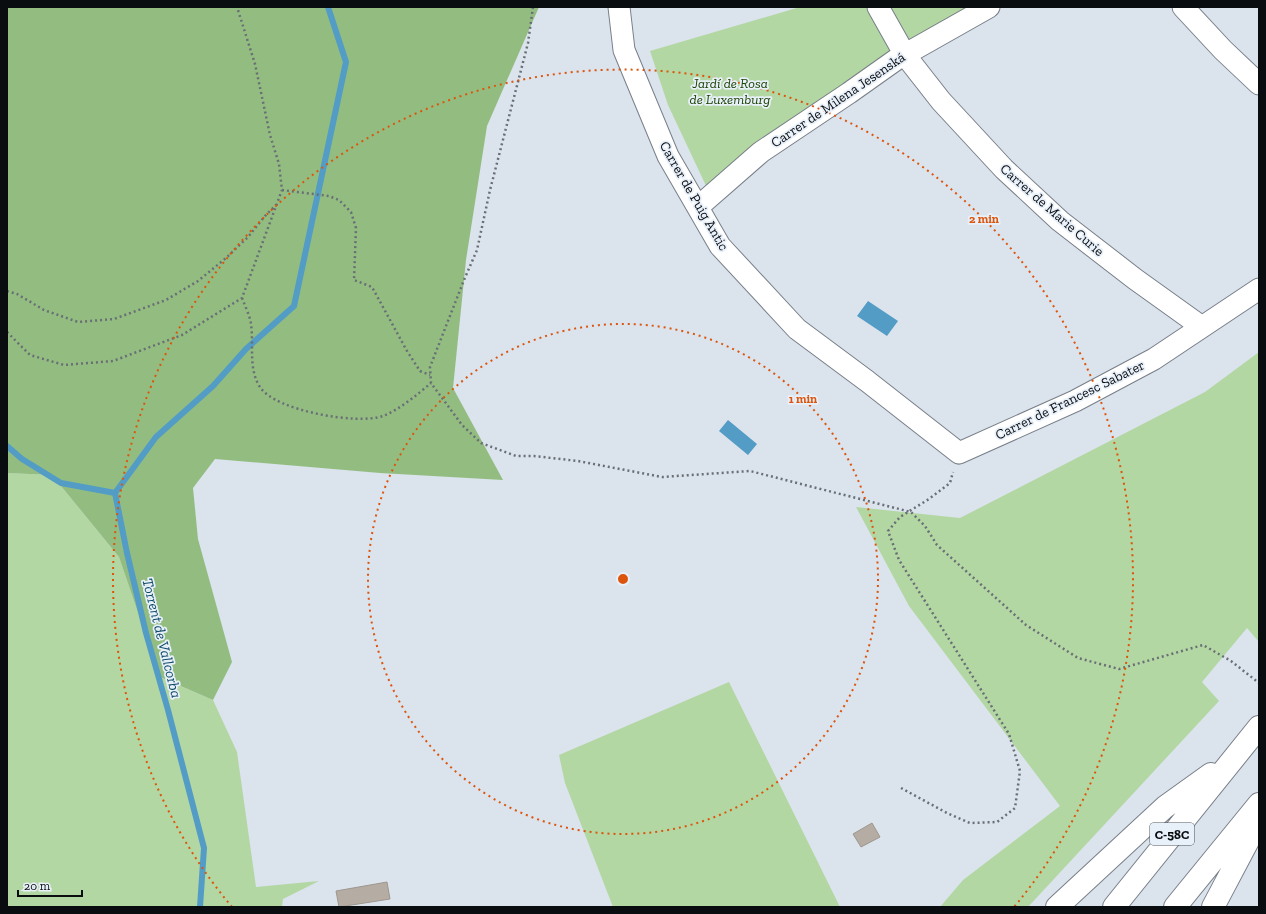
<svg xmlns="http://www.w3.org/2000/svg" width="1266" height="914" viewBox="0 0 1266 914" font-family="'Zilla Slab',serif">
<rect width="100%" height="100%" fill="#dbe3ed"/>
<path fill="#b3d7a3" d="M800,7H973L708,190L668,105L650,51Z
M1259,352V642L1247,628L1202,682L1219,701L1028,907H940L963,880L1060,806L909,606L856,507L960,518L1205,392Z
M7,473L52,475L119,557L160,677L213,700L237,752L256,887L319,881L283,899L282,907H7Z
M729,682L840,907H613L565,783L559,755Z"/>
<path fill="#93bd80" d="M7,7H539L487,126L466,260L453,388L503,480L380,473L215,459L193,488L198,539L232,662L213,700L160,677L119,557L52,475L7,473Z"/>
<path fill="#529cc5" d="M868,301L898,321L887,336L857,316Z
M728,420L757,444L748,455L719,431Z"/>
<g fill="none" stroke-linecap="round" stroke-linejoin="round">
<path stroke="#529cc5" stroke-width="6" d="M7,446L22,459L61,483L115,493L127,553L146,633L168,710L204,848L200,907
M115,493L156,437L213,386L246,349L294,306L346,62L328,7"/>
</g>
<path fill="#b5ada4" stroke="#9e978e" d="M872,823L880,837L861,847L853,834Z
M387,882L390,899L339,907L336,891Z"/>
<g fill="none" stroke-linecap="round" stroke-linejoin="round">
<g stroke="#787f88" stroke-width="23">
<path id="street" d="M619,7L624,50L668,156L720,246L797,329L867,381L959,453L1075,401L1154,359L1259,289
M878,7L905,55L941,101L1004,169L1060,221L1135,279L1202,327
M1183,7L1223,50L1259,84
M698,207L761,152L849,93L897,59L989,7"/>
</g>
<g stroke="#787f88" stroke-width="24">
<path id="highway" d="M1057,907L1165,807L1211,774
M1114,907L1259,727
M1175,907L1259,804
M1213,907L1259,820"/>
</g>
<path stroke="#696f75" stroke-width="2.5" stroke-dasharray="2 3" stroke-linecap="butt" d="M533,7L528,43L490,190L477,250L464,280L430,367L431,383L462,425L481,443L516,456H534L578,461L662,477L750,471L911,512L925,526L937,545L1026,625L1078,658L1119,669L1203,645L1231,661L1259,683
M282,190L329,196L339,200L351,212L356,228L354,280L372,287L407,351L420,371L430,375
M7,291L17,294L44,310L78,322L114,319L166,300L198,281L226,258L248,237L265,216L276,205
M242,298C245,306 250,316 251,324C254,345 248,369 260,387C275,411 358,425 383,416C399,410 418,394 431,383
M7,332L30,355L64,365L113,361L182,335L242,298L282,190L279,164L270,135L255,64L237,7
M901,788L947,813L970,823L997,822L1015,808L1020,771L1009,734L899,560L888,531L900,517L929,499L950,483L953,472"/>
<use href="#street" stroke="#fff" stroke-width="21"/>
<use href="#highway" stroke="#fff" stroke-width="22"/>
</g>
<g fill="none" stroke="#dd550c" stroke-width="2" stroke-dasharray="2 4">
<circle cx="623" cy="579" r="255"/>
<path d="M232 907A510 510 0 1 1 1014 907"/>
</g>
<g text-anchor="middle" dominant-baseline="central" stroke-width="3.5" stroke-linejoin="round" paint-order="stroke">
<rect fill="#e8f0fa" stroke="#4d5156" stroke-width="1" x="1150" y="823" width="44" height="22" rx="3"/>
<g font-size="13" font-weight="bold" fill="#0a0d10">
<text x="1172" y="834">C-58C</text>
</g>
<g font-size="14" font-style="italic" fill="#1c4301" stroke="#e8f0fa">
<text x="730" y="83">Jardí de Rosa<tspan x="730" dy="16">de Luxemburg</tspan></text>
</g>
<g font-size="14" fill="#0a0d10" stroke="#e8f0fa">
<text transform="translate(838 100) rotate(-34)">Carrer de Milena Jesenská</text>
<text transform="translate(694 196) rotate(60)">Carrer de Puig Antic</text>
<text transform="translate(1052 210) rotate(41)">Carrer de Marie Curie</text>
<text transform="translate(1070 400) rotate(-26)">Carrer de Francesc Sabater</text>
</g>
<g font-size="15" font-style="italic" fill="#0b4865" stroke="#e8f0fa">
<text transform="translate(162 638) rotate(76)">Torrent de Vallcorba</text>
</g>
</g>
<circle cx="623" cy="579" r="6" fill="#dd550c" stroke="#e8f0fa" stroke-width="2"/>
<g font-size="12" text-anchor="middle" font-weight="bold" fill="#dd550c" stroke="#e8f0fa" stroke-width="3.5" stroke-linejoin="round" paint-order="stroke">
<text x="984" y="223">2 min</text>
<text x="803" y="403">1 min</text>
</g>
<rect width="1266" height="914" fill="none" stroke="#0a0d10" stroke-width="16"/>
<path d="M18 890v6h64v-6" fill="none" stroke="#0a0d10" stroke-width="2"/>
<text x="24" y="890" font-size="12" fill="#0a0d10" stroke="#e8f0fa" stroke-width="3" paint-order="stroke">20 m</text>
</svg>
